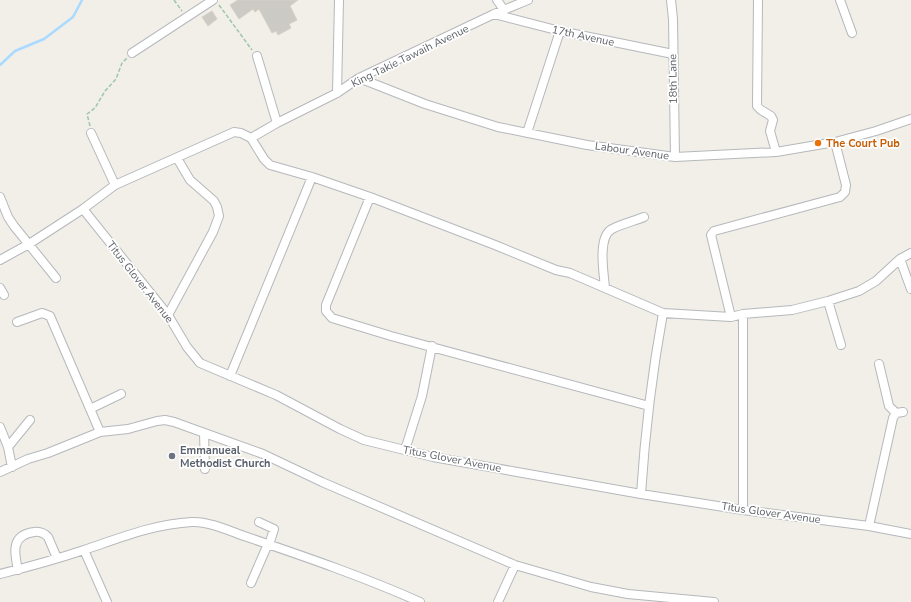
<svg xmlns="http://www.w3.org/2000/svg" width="911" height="602" viewBox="0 0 911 602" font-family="'Nunito Sans',sans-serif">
<rect width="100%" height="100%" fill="#f1efe8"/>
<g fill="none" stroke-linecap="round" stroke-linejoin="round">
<path stroke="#aadaff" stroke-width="2.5" d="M0,65L15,51L44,39L73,17L82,0"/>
</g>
<path fill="#cccac5" stroke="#d6d1c6" d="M238,0H298L290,6L297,20L289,24L291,28L278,35L276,31L272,33L259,9L255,12L253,9L239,19L230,5Z
M212,11L217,19L208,26L202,17Z"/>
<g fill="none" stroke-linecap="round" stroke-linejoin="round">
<g stroke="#b5b8bc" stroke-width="10">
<path id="minor" d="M497,0L504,10
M671,0L673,19L675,157
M758,0L757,106L761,110L771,116L773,120L770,131L776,152
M840,0L852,33
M494,14L560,31L673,54
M132,53L213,0
M257,56L277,123
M359,78L425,104L498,127L587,145L675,157L776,152L835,142L876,131L911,119
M337,93L339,0
M91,133L115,185
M527,133L560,31
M251,138L277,123L337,93L359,78L494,14L528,0
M0,197L8,217L14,226L56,278
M370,197L326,305V311L332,318L391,336L649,406
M83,209L168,315L187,347L200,363L276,395L340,429L364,440L433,457L641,494L743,510L869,526L911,534
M900,259L911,289
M0,260L29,244L83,209L115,185L234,132L241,133L251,138L264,159L270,165L312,177L370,197L495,245L556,270L570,273L663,313L731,317L743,314L792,310L828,301L859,291L876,281L900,259L911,253
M0,288L4,295
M605,288C604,274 597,237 612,229C622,224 634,221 644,217
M828,301L841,345
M168,315L213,232L219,216L217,207L214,201L190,180L177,158
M731,317L711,235L714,231L840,197L845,192L846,185L835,142
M17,322L42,313L50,316L100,432
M879,364L889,406L896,413
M230,376L312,177
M90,409L121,394
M0,427L8,447L12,467
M204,433L205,469
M8,447L30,420
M405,450L422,396L432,346
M0,472L28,459L48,453L100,432L128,429L157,421L165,420L174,422L263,454L322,482L515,565L591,587L628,594L714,602
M641,494C645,433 652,373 663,313
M743,510V314
M259,522L274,529L269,545
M869,526L893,418L896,413L903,412
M84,550L107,602
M18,570C14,552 11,535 34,532C40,531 44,533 48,537L57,558
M0,574C28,567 57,559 84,550C120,538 154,524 192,522C209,521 232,532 247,537C306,557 364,577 420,602
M251,583L268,544
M498,602L515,565"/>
</g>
<path stroke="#9cc7a9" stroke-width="1.5" stroke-dasharray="4 2" stroke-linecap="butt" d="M174,0L182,11
M219,5L252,50
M90,126L87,114L95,108L105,91L116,79L122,63L127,58"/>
<use href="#minor" stroke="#fff" stroke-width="8"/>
</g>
<circle fill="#e8710a" stroke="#fff" stroke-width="1.5" cx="818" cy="143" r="4"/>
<circle fill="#6b7280" stroke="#fff" stroke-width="1.5" cx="172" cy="456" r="4"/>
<g text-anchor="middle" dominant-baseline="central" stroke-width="3.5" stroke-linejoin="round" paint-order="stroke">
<g font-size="11" fill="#5f6368" stroke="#fff">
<text transform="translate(583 36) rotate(12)">17th Avenue</text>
<text transform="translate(410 56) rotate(-26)">King Takie Tawaih Avenue</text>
<text transform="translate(673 79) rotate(-91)">18th Lane</text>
<text transform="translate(632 151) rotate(8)">Labour Avenue</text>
<text transform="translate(140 282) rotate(52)">Titus Glover Avenue</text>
<text transform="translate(452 459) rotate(11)">Titus Glover Avenue</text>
<text transform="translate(771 513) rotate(8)">Titus Glover Avenue</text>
</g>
<g font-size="11" font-weight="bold" fill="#c56008" stroke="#fff" text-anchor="start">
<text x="826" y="143">The Court Pub</text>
</g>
<g font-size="11" font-weight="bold" fill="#5b616d" stroke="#fff" text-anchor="start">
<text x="180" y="450">Emmanueal<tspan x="180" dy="13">Methodist Church</tspan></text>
</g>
</g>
</svg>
